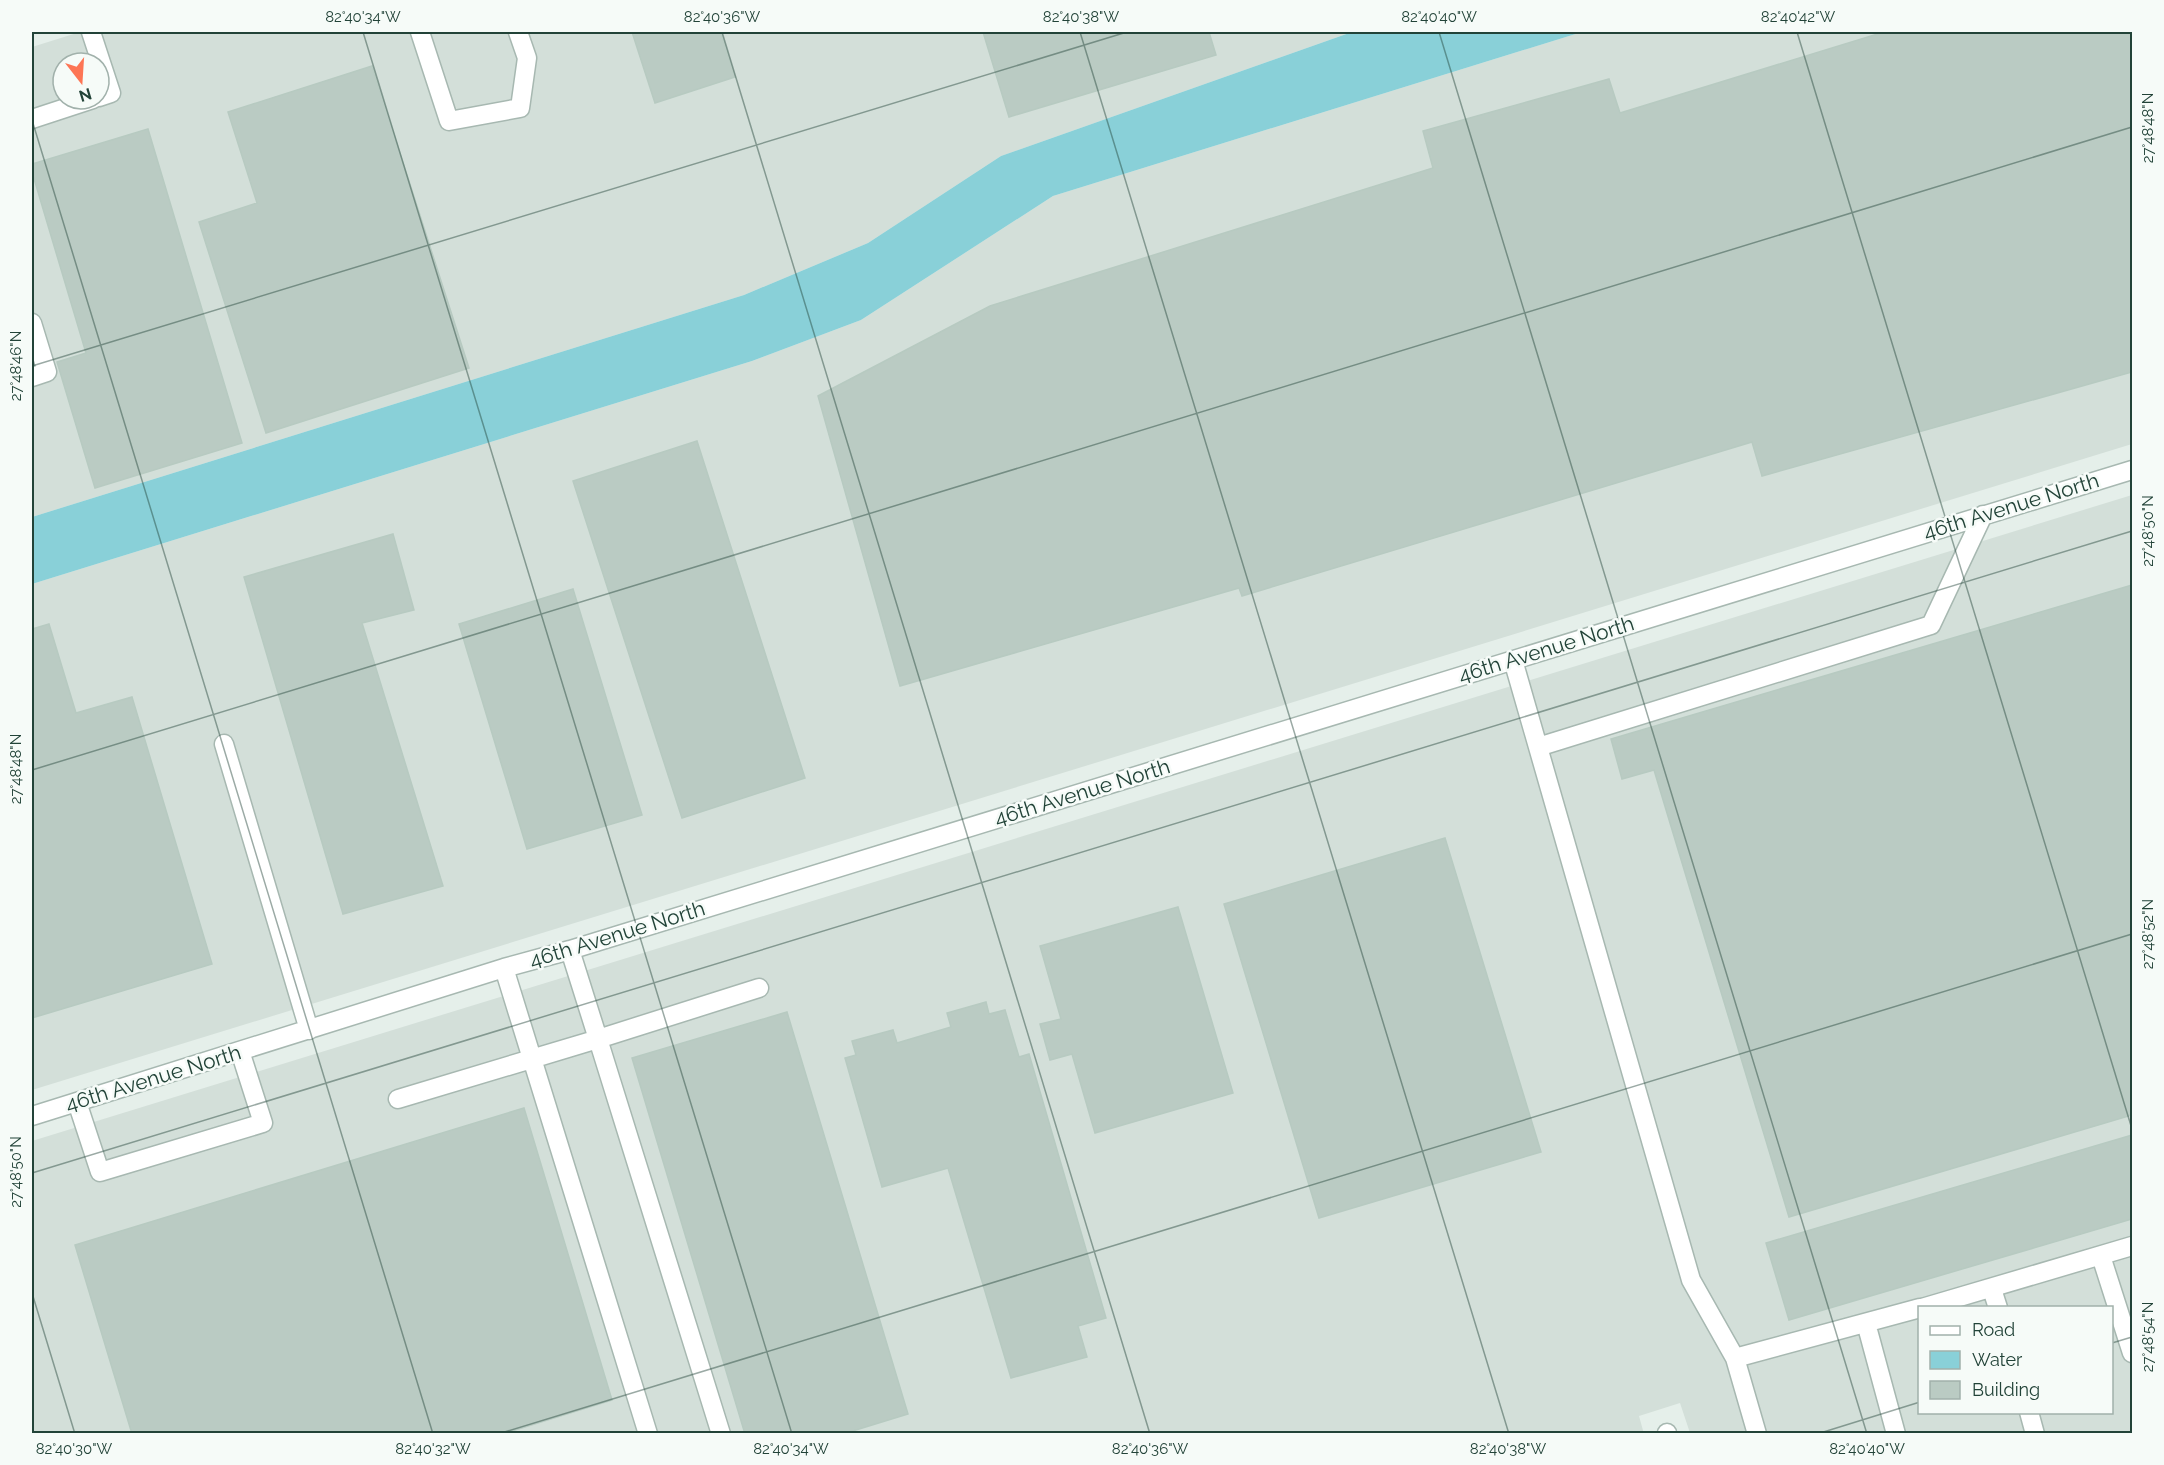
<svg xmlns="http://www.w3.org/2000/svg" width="2164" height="1465" viewBox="0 0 2164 1465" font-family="Raleway,sans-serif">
<rect width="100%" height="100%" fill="#e5efea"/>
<path fill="#d3dfd9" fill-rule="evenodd" d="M80,32H1352L1001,156L868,243L744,295L32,517V47ZM63,63H99V99H63Z
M1582,32H2132V444L32,1090V584L752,361L861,320L1053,196Z
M2132,495V1433H1690L1680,1403L1639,1416L1644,1434H32V1141ZM1920,1308H2112V1412H1920Z"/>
<path fill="#89d0d8" d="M1352,32H1582L1053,196L861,320L752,361L32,584V517L744,295L868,243L1001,156Z"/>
<path fill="#bacbc3" stroke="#b7cac1" stroke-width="1.5" d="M632,32H721L735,77L655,103Z
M983,32H1209L1216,55L1009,117Z
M1884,32H2132V372L1762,476L1752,442L1242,596L1239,588L900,686L818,396L990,306L1433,168L1423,131L1609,79L1620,113Z
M372,66L469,368L266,433L199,222L257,203L228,112Z
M148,129L242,443L95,488L57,362L86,353L32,172V164Z
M697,441L805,778L682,818L573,481Z
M393,534L414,610L362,623L443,886L343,914L244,577Z
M2132,585V1115L1789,1217L1654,770L1622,779L1611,739Z
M573,589L642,815L527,849L459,624Z
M49,624L76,713L132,697L212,964L32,1018V629Z
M1445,838L1541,1152L1319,1218L1224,904Z
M1178,907L1233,1093L1095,1133L1072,1054L1050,1060L1040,1024L1061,1019L1040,946Z
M986,1002L989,1014L1005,1010L1019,1057L1029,1054L1106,1318L1078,1326L1087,1357L1011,1378L948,1168L882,1187L845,1058L856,1055L852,1041L893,1030L897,1043L951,1027L947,1013Z
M787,1012L908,1414L843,1434H745L632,1058Z
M524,1108L612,1400L502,1434H132L75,1245Z
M2132,1135V1219L1789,1320L1766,1243Z"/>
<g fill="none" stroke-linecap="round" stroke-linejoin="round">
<g stroke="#a7b8b1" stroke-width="21">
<path id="minor" d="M91,32L111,93L99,97
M420,32L449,121L520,108L527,58L518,32
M32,119L93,99
M32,323L47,372L32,377
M1513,660L1691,1280L1735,1358L1757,1434
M224,744L309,1030
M1538,747L1931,625L1983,515
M570,950L598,1039L759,988
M504,968L648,1434
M398,1099L598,1039L721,1434
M77,1102L100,1172L263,1123L240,1051
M32,1116L504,968L570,950L2132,470
M2101,1256L2132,1353
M1992,1289L1998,1308
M1922,1308L2132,1246
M1866,1323L1896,1434
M1735,1358L1920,1308
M2029,1412L2035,1434
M1667,1433V1434"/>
</g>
<use href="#minor" stroke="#fff" stroke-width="18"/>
</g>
<path fill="none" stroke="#224338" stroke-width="1.5" stroke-opacity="0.45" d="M363,32L792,1434M722,32L1150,1434M1080,32L1509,1434M1439,32L1867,1434M1797,32L2132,1129M32,120L433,1434M32,366L1127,32M32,770L2132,127M32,1173L2132,531M32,1293L75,1434M2112,1343L2132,1337M498,1434L2132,934M1817,1434L1920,1402"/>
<g text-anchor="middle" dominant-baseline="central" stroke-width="5" stroke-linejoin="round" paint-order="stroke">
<g font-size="21" fill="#224338" stroke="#f6fbf8">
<text transform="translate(2011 506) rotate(-17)">46th Avenue North</text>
<text transform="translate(1546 649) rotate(-17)">46th Avenue North</text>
<text transform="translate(1082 792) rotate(-17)">46th Avenue North</text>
<text transform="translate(617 934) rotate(-17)">46th Avenue North</text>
<text transform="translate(153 1078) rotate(-17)">46th Avenue North</text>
</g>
</g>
<rect width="2164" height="1465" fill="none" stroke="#f6fbf8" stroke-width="66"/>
<rect x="1918" y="1306" width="195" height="108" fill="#f6fbf8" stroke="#a1b1ab" stroke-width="1.5"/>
<rect x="1930" y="1326" width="30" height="9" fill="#ffffff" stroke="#a1b1ab" stroke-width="1.5"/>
<text x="1972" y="1336" font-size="18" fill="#224338">Road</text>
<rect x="1930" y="1351" width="30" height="18" fill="#89d0d8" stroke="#a1b1ab" stroke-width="1.5"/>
<text x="1972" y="1366" font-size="18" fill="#224338">Water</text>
<rect x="1930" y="1381" width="30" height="18" fill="#bacbc3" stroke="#a1b1ab" stroke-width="1.5"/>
<text x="1972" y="1396" font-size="18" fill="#224338">Building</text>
<g transform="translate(81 81) rotate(163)"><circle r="28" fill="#f6fbf8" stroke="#a1b1ab" stroke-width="1.5"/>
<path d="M0-4.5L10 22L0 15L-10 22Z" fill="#fd7555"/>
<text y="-9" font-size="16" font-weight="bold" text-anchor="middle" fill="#224338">N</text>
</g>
<rect x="33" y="33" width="2098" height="1399" fill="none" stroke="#224338" stroke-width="2"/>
<g font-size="15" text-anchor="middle" fill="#224338">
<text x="363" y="22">82°40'34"W</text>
<text x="722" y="22">82°40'36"W</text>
<text x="1081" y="22">82°40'38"W</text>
<text x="1439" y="22">82°40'40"W</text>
<text x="1798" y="22">82°40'42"W</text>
<text transform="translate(2148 128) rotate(-90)" y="5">27°48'48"N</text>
<text transform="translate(16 366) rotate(-90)" y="5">27°48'46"N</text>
<text transform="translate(2148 531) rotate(-90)" y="5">27°48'50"N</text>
<text transform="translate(16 769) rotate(-90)" y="5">27°48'48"N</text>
<text transform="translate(2148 934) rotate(-90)" y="5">27°48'52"N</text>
<text transform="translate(16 1172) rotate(-90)" y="5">27°48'50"N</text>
<text transform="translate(2148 1337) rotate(-90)" y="5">27°48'54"N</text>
<text x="74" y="1454">82°40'30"W</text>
<text x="433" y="1454">82°40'32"W</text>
<text x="791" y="1454">82°40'34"W</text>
<text x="1150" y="1454">82°40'36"W</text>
<text x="1508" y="1454">82°40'38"W</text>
<text x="1867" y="1454">82°40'40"W</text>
</g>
</svg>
